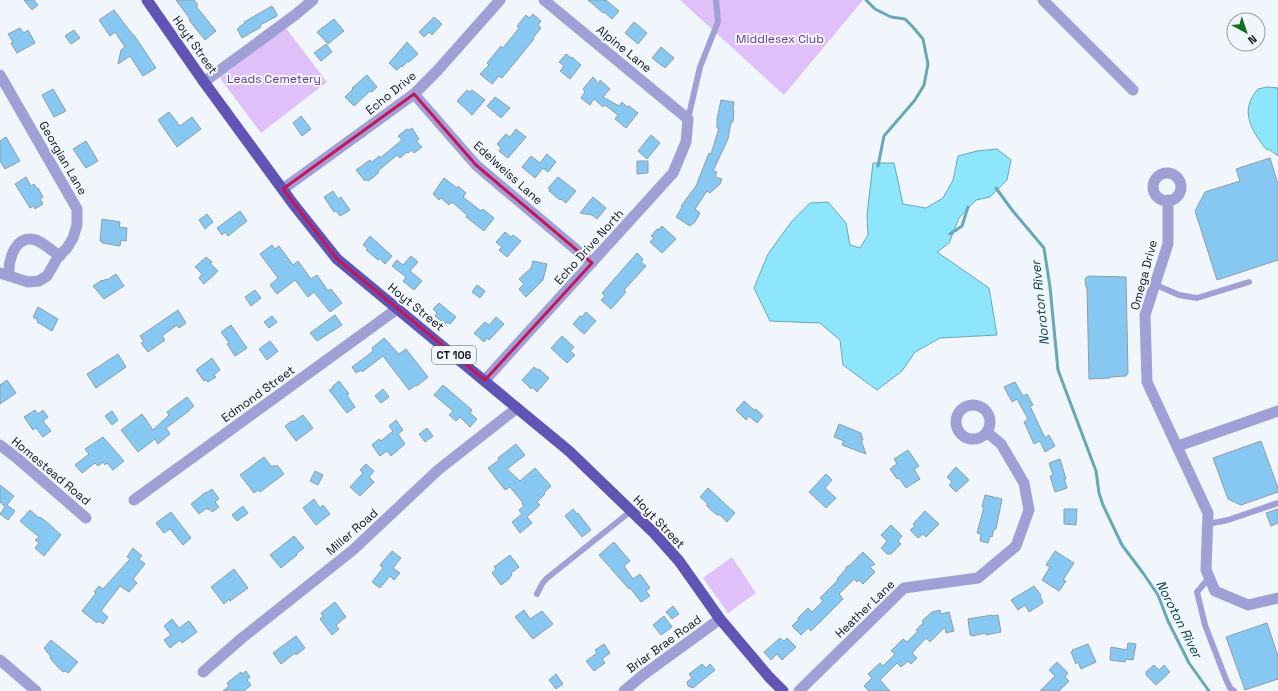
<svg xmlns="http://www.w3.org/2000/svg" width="1278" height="691" viewBox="0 0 1278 691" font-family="'Space Grotesk',sans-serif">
<rect width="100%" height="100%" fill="#f1f6fd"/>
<path fill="#dfc0f9" d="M680,0H863L784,95Z
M285,27L327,82L261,133L220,78Z
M732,557L756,593L728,613L703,578Z"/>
<path fill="#8de6fc" stroke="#68a7b8" d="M1267,87L1278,88V156L1270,150L1266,149C1251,130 1239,110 1258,89Z
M997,149L1011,160L1007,180L990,197L976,200L959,218L949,243L937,252L989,288L997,335L940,338L915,352L902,371L877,390L843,365L840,340L820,323L770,321L754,288L768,254L792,221L810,203L828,202L846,223L850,245L860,248L868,235L867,215L873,163H894L903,204L926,208L943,198L953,180L958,156L977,151Z"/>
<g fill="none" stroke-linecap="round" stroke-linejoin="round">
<path stroke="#68a7b8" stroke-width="3" d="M866,0L875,9L891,17L905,19L912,26L923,39L928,64L924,85L915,100L884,136L878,166
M996,188L1012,210L1044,248L1050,287L1058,370L1096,471L1099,493L1103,505L1122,545L1143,573L1158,595L1168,621L1189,663L1209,691
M950,234L962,226L968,207"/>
</g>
<path fill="#87c8f3" stroke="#8c9eaa" d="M24,0H34L38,5L32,10Z
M176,0H194L198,5L196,6L216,31L205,40L189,20L190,19Z
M588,0H606L619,11L612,19L604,12L603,13Z
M272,6L277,14V16L260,25L261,27L242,38L237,29L240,28L239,27L245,23L244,22Z
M114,10L133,35H134L156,68L143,76L130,56L118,64L121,50L125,47L115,32L110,36L99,20Z
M533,14L541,21L538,25L541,28L533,38L534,39L502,78L499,76L492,84L480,74L489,65L487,63L501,46L503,48L519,28L517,26L526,15L529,18Z
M434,17L442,24L432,35L429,32L424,37L419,32Z
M334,19L344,31L328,44L317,32Z
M634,22L647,33L638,44L625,33Z
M20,28L24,33L28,30L35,43L17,53L11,43L13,42L8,34Z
M74,30L80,38L71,44L65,36Z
M407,42L418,54L409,62L408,61L402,67L401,66L397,70L395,69L389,63L390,62Z
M326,44L332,52L321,61L314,53Z
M661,47L674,58L665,68L652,58Z
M566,54L571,58L572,57L581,65L570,79L560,71L564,66L559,62Z
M367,75L377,87L372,92L370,91L354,106L345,97L353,89L352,88Z
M593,77L599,84L600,80L610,89L603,97L619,106L622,102L627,107L629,106L638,113L626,128L615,119L618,115L605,105L603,107L594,99L590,105L581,98L585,92L583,89Z
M53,89L66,111L54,117L42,95Z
M467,90L469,92L472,90L485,100L472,115L457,101Z
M495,97L510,108L501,118L487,106Z
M721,100L734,102L733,110H734L733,122H731L728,139L713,171L717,172L715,177L722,179L720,184L710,193L707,191L695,209L700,213L695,222L690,226L676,217L682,207L681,206L696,186L709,153L711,154L719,128H717V119Z
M169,112L180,126L192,117L201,129L177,147L158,120Z
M301,116L311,129L302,136L293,123Z
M412,128L419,139L416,141L422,147L414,153L412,150L408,153L407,152L400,158L397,155L378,171L379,172L375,176L368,181L367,179L365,181L356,170L370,160L372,162L379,156L380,158L402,140L398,136L407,129L409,130Z
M516,129L526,137L508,158L499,151L501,148L497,144L506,134L510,137Z
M651,135L660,143L647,159L638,151Z
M6,137L20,161L5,169L0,161V141Z
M86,141L98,161L86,168L73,149Z
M547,154L556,162L548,172L543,168L535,178L522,167L531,156L540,163Z
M1270,158L1278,184V260L1217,280L1195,211L1205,192L1240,181L1236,169Z
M637,161H648V173L637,174Z
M26,177L31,186L34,184L37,189L38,188L43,197L40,199L43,204L35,209L34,206L30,208L15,184Z
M558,177L576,191L566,203L561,199L560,200L549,191L551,190L548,188Z
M444,178L457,188L458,186L466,193L463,197L481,211L483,209L494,218L484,231L466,217L467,215L452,202L449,205L441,198L439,200L433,194Z
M333,191L338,199L341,197L350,210L340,216L336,211L334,212L324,197Z
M593,197L606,208L597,219L592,215L580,213Z
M240,211L247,221L228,236L225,232L222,235L217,228Z
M207,214L213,222L205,229L199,220Z
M102,219L120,222L119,227L127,228L126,241L121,240L120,246L102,243V241H100Z
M662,226L676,239L662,253L650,242L654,238L651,236L657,229L658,230Z
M505,232L511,237L513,235L521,241L507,257L499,250L502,247L496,242Z
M370,236L392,256L385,264L379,258L378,260L366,250L368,249L363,245Z
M272,245L275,249L279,246L293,265L298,261L311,279L317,275L328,291L331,289L342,303L330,312L314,292L308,297L295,280L277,294L270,285L278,278L260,254Z
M637,253L643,259L641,262L646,266L624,290L626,292L611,309L601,300L605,296L602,293Z
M411,256L418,262L410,271L422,281L414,290L403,281L406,277L392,266L397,260L403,265Z
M206,257L212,262L210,263L218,271L204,284L199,278L202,274L195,267Z
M533,261L547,264L543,280L526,297L519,289L524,284L519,279L531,268Z
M116,274L124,286L104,299L93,286L102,280L103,281L106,279L107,280Z
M1088,276L1126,277L1128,373L1126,376L1110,377V378L1089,379L1087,288L1086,287L1085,279Z
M477,285L485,291L480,298L472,292Z
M255,290L261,298L251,306L245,297Z
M439,303L456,317L450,324L447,322L445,324L435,316L437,313L433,309Z
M38,307L58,319L52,331L37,322L38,320L33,317Z
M178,310L186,323L179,328L177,325L162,336L165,340L148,352L141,343L144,342L140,336Z
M586,312L596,321L584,334L573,324L580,316L582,317Z
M335,315L342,325L317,341L310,333Z
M272,316L277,322L269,328L264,322Z
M496,317L504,324L492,337L489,340L487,338L484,342L474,333L485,322L489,325Z
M231,325L247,348L235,356L227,344L229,343L221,332Z
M562,336L574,347L570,351L575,355L567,363L551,348Z
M384,338L399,354L406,349L428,377L417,386L416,385L409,390L383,356L362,372L361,370L356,373L352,367L372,352L373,350L372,348Z
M270,341L278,351L267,360L259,349Z
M118,354L126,367L96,388L87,374Z
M212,358L220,370L214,375L216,377L208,382L206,380L204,381L196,370Z
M534,367L538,370L539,369L549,378L537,392L532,387L531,389L522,380Z
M7,380L16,393L0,404V385Z
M339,381L349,394L347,395L355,407L347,413L329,390L333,388L332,387Z
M1015,382L1023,396L1027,394L1033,405L1030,406L1045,438L1049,435L1055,446L1045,452L1040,441L1034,444L1024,422L1028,419L1017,399L1012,402L1004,387Z
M443,385L472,410L470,413L477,419L470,427L460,417L456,421L449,415L453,411L434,395Z
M383,389L389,397L381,403L375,396Z
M187,397L194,406L189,410V411L166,428L170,434L158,444L155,439L138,452L121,430L142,414L153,430L169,415L167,412Z
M744,401L754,410L756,409L763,416L757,423L749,416L746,420L736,410Z
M35,410L38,414L43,410L48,417L43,421L51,431L43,437L36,428L33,430L24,417Z
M112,411L118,420L112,425L105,416Z
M303,415L313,428L296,441L285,426L292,421L293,422Z
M396,420L403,430L398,434L405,444L391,456L387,451L380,456L372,445L379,439L381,441L393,431L389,426Z
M839,424L861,433L863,440H861L866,454L842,445L844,441L834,437Z
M427,428L433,436L425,442L419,434Z
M103,437L124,461L113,470L107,463L105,465L103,462L98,466L95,463L82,473L75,465L89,454L85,449Z
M1261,441L1278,488V492L1241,505L1228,499L1213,458Z
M516,444L525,455L507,469L520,481L535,468L551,486L544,493L545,494L537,502L540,505L527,517L532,523L520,533L512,522L522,514L519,510L524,506L522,504L523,503L510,487L505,490L488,468L499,460L498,458Z
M908,450L919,466L914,469L920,479L906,488L899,478L897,479L890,469L897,464L894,459Z
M264,457L272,467L274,465L275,467L277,465L284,474L260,492L258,490L254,493L240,475Z
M1060,459L1066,479H1064L1067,488L1055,492L1050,476L1053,475L1049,463Z
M366,464L374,471L369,477L374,482L360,496L350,487L363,473L360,470Z
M956,467L969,480L956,492L949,485L952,482L947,477Z
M315,471L323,475L318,485L310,481Z
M826,474L832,480L825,488L836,498L826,508L809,492Z
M0,485L14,496L7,505L15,511L8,520L0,514L5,507L0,502Z
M708,488L735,513L727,522L720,515H717L711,510L707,506V503L700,497Z
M212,489L219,499L215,502L219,507L212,512L209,508L208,510L207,508L199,514L191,504L206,492V493Z
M985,495L1002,499L996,529H994L992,537L990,536L988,543L980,541L981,534L977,533L984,507H982Z
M314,499L320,508L323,505L330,514L316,525L303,508Z
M243,506L248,513L237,521L232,515Z
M573,509L577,514L578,513L591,530L582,537L565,516Z
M1064,509H1077L1076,525L1064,524Z
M1278,509V523L1271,526L1266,513Z
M30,510L39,518L40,517L48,523L61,535L44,556L35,548L39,543L35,540L39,537L20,521Z
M925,511L939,524L926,537L923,534L918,538L910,530L915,526L913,524Z
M171,512L191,538L183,545L170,529L164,533L156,523Z
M891,525L902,536L898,541L901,544L891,554H887L881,548L887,541L881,535Z
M294,536L304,548L296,554L297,555L281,568L270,555Z
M614,542L630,561L624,566L633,579L640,574L650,588L646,591L650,596L641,602L630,588L629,589L599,555Z
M133,548L142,556L139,559L145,564L133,579L137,583L129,592L120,586L101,611L108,617L103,624L99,621L97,623L82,611L96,593L94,592L99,586L103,589L130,559L127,557Z
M392,551L401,558L393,568L400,573L394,580L390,576L380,588L372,582L383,568L380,565Z
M1055,551L1074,563L1063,580L1066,581L1059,591L1042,580L1050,567L1046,565Z
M863,552L875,564L870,567L875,572L863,584L859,580L857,582L854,579L839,594L843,599L811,631L808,628L801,635L792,626L799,619L798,618L808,608L812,612L823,601L820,598L838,580L837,579L846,569V567L850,565Z
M510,555L519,567L511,573L512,575L508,580L501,585L492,573L496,569L494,567Z
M234,569L248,588L230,601L229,599L224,604L211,587Z
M1034,586L1041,595L1040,596L1043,603L1029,612L1025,605L1018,610L1011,600Z
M335,602L346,617L336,625L339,629L332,635L320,619L323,616L321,613Z
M673,606L679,614L672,619L666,612Z
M524,610L530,619L542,611L553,624L533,639L515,617Z
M940,610L941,614L949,612L954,631L946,633L945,627L930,642L926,638L912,653L917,658L911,664L908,661L901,667L897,663L880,680L890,691H869L864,686L872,678L868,674L880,663L883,666L895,654L891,651L903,639L907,642L918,631L916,630L924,622L922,621L932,612Z
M992,615V616L998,615L1001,632L986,635V633L972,636V635H970L968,619Z
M664,616L672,627L661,635L653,625Z
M172,619L179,628L189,621L197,632L182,643L180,640L170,648L164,640L171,635L164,626Z
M1267,623L1278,656V679L1245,690L1226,637Z
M296,636L305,648L296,655L295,653L281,664L273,653Z
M780,638L784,641L787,638L796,647L782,660L777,654L771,660L764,652Z
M51,640L78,662L68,673L65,671L63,672L54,663L50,658L51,657L44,648Z
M1128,643L1136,644L1133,660L1126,659L1125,662L1110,660L1111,647L1127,650Z
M604,644L610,653L602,659L605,663L594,671L586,661L597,653L595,650Z
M1088,644L1096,662L1081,669L1078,662L1076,664L1071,652L1073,651L1072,650Z
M1057,662L1068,673L1065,677L1069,681L1059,691H1040L1055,676L1049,670Z
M702,664L706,668L710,664L715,670L693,688L688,686L687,682L692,678L689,674Z
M1154,665L1159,670L1164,665L1170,672L1156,685L1146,675V672Z
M246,671L250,677L247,680L251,685L244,691H223L229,686L227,683L241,672L242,674Z
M556,674L563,684L556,689L549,680Z"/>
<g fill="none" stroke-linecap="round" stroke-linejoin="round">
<path stroke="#a1a0d6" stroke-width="6" d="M688,119L700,67L718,22L716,0
M1156,285L1179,295L1197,298L1249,282
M1208,524L1228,520L1278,503
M1209,578L1197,592L1205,625L1225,677L1230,688L1234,691
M537,594L542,584L546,579L631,511"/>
<path stroke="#a1a0d6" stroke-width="11" d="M1043,0L1133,90
M0,75L77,209V225L73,238L67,248L58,257L47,276L39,281L28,282L0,273
M204,82L295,15L313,0
M414,94L476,165L592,263
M1153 187a14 14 0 1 1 28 0a14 14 0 1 1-28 0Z
M283,189L414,94L437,71L500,0
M1168,200V244L1145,315L1147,382L1208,513L1206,570L1215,591L1248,605L1278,598
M9,276C8,261 15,233 36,240C44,243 52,251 60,256
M485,380L673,173L686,142L688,119L544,0
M956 422a17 17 0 1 1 34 0a17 17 0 1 1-34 0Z
M0,445L18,459L86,518
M1178,446L1278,411
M134,500L397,309
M0,660L36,691
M203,672L242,638L353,550L438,470L517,408
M624,691L643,675L720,619
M799,691L904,588L978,578L1016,546L1029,510L1024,483L1001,444L988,433"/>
<path stroke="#6054b5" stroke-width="11" d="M147,0L204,82L294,205L337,259L569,451L654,533L679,561L720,619L769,677L783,691"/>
</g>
<path fill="none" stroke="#c2185b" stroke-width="3" stroke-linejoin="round" d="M414,94L476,165L592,263L485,380L337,259L283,189Z"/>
<g text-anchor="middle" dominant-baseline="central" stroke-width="4" stroke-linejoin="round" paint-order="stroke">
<rect fill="#f1f6fd" stroke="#55585f" stroke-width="1" x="432" y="346" width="44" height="18" rx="3"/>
<g font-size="11" font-weight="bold" fill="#12151b">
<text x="454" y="355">CT 106</text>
</g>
<g font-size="12" fill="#6d3991" stroke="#f1f6fd">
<text x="780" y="39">Middlesex Club</text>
<text x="274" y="79">Leads Cemetery</text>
</g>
<g font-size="12" fill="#12151b" stroke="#f1f6fd">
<text transform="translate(195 45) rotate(55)">Hoyt Street</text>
<text transform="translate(624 49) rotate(39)">Alpine Lane</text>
<text transform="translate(391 93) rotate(-39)">Echo Drive</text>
<text transform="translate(63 158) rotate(60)">Georgian Lane</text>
<text transform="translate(508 173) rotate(42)">Edelweiss Lane</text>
<text transform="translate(589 247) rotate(-48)">Echo Drive North</text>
<text transform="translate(1144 275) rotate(-75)">Omega Drive</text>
<text transform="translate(416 307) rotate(39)">Hoyt Street</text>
<text transform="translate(258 394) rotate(-36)">Edmond Street</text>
<text transform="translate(51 471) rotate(40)">Homestead Road</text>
<text transform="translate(659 522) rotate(46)">Hoyt Street</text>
<text transform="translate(352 532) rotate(-41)">Miller Road</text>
<text transform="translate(865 609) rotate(-44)">Heather Lane</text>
<text transform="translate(664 644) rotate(-36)">Briar Brae Road</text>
</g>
<g font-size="13" font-style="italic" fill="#023d48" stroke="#f1f6fd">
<text transform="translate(1040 303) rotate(-96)">Noroton River</text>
<text transform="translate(1179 619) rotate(63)">Noroton River</text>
</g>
</g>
<g transform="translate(1246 32) rotate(140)"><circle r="19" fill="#f1f6fd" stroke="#989ca3"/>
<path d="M0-3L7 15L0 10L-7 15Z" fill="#10701f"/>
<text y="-6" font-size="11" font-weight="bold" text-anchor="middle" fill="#12151b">N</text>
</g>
</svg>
